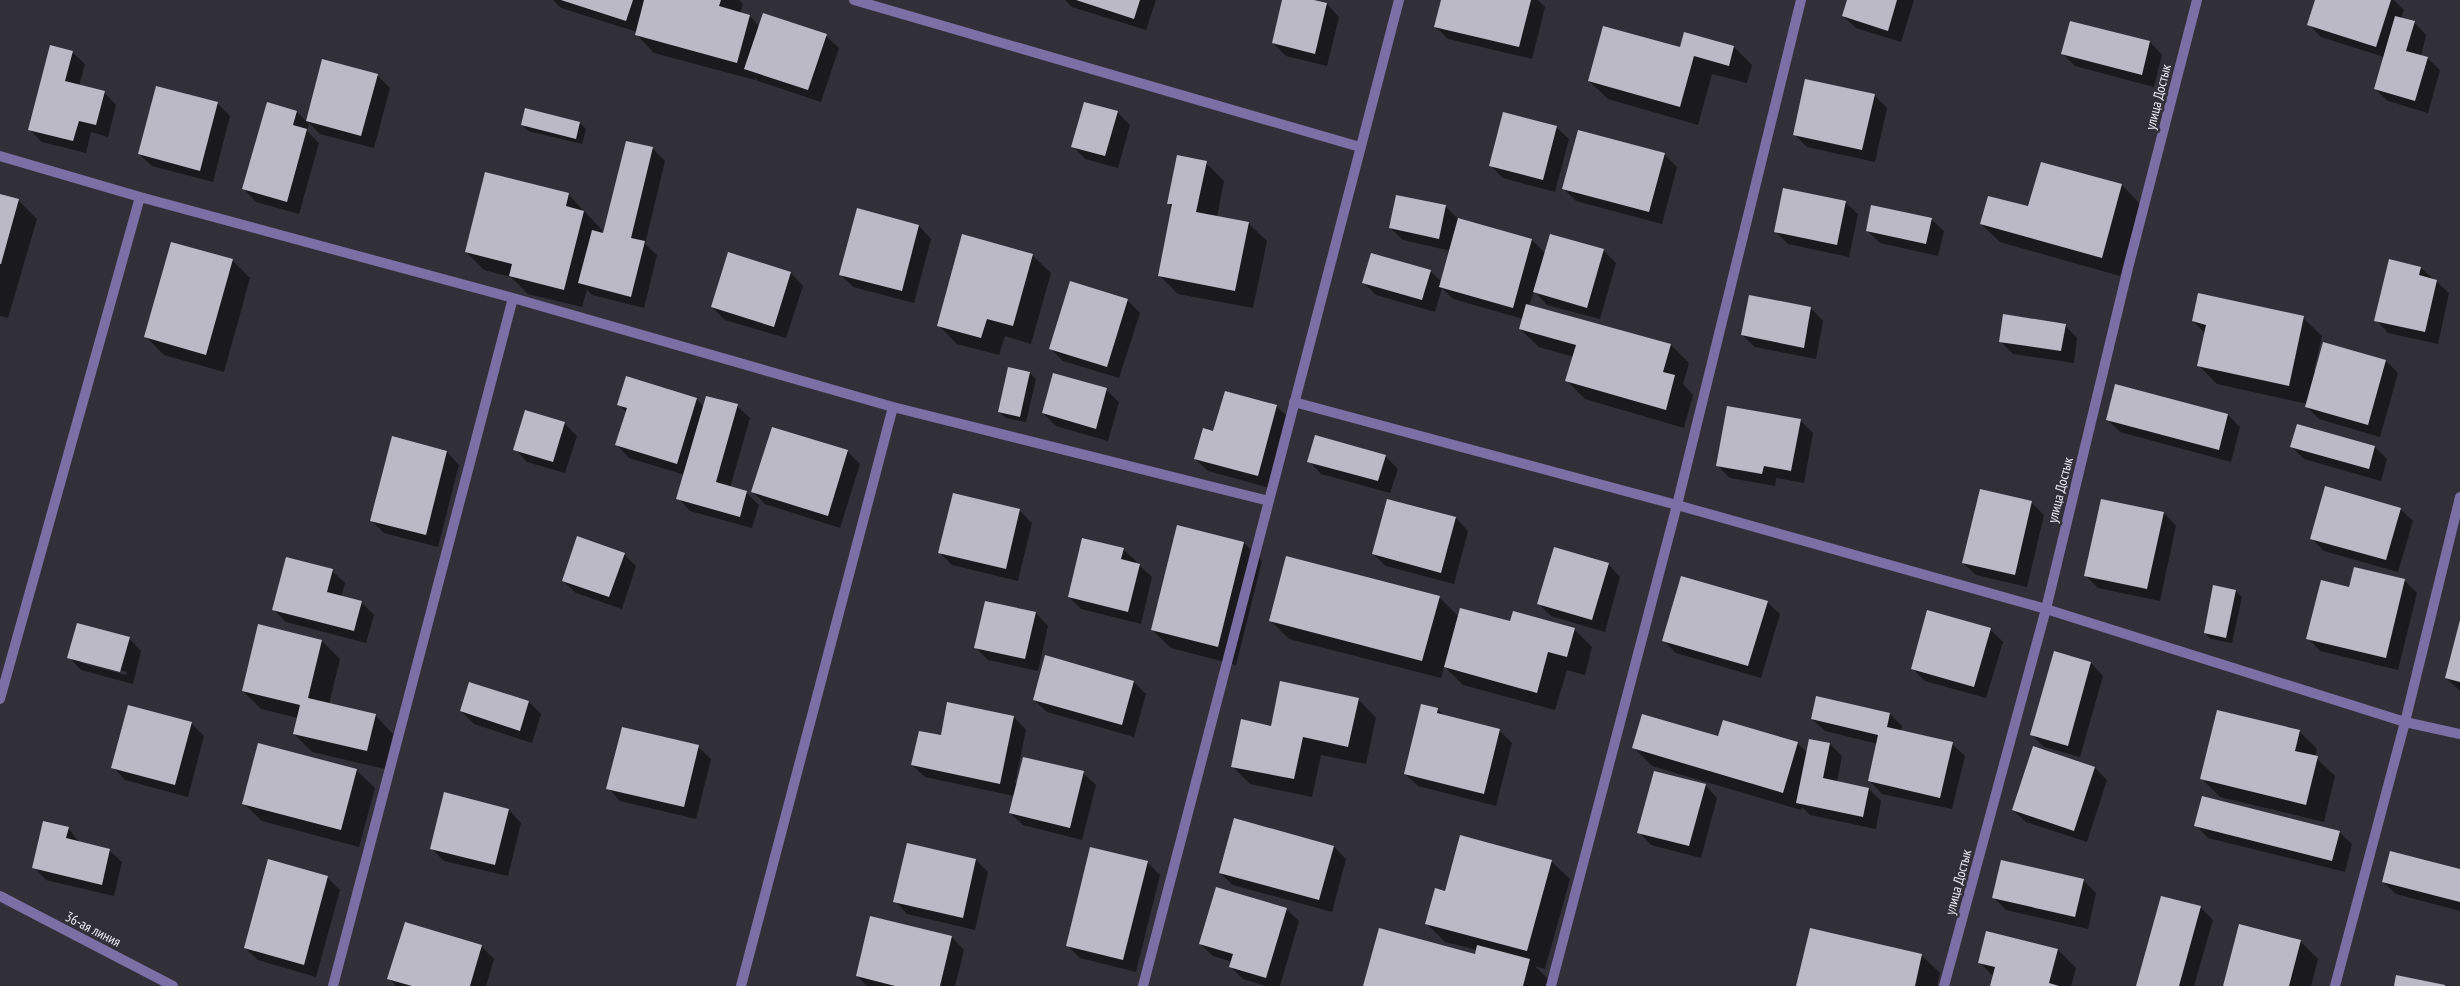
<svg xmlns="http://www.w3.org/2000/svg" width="2460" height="986" viewBox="0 0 2460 986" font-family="'PT Sans Narrow',sans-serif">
<rect width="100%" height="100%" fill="#312f38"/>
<path fill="#0007" fill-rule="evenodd" d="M553,0H739L743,4L740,14L750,16L760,27L826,36L839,48L821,102L758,81L755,78V80L654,53L636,34L637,32L561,8Z
M1065,0H1156L1146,30L1072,7Z
M1284,0H1309L1327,4L1339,17L1327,66L1286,56L1273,43Z
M1443,0H1538L1545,7L1532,59L1448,39L1436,27Z
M1848,0H1914L1901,42L1856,28L1843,16Z
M2316,0H2394L2404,10L2401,19L2414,22L2426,35L2421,56L2427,58L2440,70L2428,113L2388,101L2375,89L2384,57L2321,37L2309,24Z
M2071,22L2150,42L2162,55L2154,87L2075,66L2063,54Z
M1734,47L1752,65L1747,83L1712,74L1698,125L1608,99L1589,81L1681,48Z
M72,52L85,64L79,86L104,92L116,105L108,137L91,132L86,153L42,142L29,129Z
M323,61L377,75L390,88L374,148L320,134L309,123L307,131L319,143L299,214L256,202L244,189L297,112L307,122Z
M157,88L218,104L230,116L213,182L152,166L139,154Z
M1874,95L1887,108L1875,162L1807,147L1794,134Z
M1117,112L1130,125L1118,168L1085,159L1073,146Z
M580,123L586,129L582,144L528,131L522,125Z
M1556,127L1569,139L1555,192L1503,178L1490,165Z
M627,142L653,149L665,161L645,244L657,255L644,308L592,295L587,290L582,307L528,294L511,277L484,270L466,252L568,194L602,230L601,234L604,235Z
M1664,154L1677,167L1662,224L1576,201L1563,188Z
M1206,163L1224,181L1217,217L1248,223L1267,241L1253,308L1178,294L1159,275L1173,208L1168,203Z
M2042,163L2122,185L2140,204L2120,276L2000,242L1981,224L2029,208Z
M0,195L18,200L37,219L8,318L0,316Z
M1397,196L1446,207L1459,220L1532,240L1546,254L1603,250L1616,263L1600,319L1547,305L1534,291L1529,306L1671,345L1689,363L1683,384L1693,395L1684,428L1585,399L1567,381L1574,357L1539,347L1520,329L1523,319L1453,299L1442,288L1435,312L1376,295L1364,283L1430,271L1442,282L1451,251L1403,240L1390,228Z
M1845,202L1858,214L1849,257L1788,244L1775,231Z
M1931,219L1944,231L1938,256L1880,243L1867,230Z
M919,226L931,239L914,303L853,287L841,275Z
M1032,255L1051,273L1031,344L1005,336L999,355L957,344L938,325Z
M232,260L250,278L224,372L164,355L146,337Z
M2421,268L2449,293L2438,344L2388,333L2376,320Z
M791,273L803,286L786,338L725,320L712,307Z
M1750,296L1811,308L1823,321L1816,359L1755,347L1742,335Z
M1127,300L1140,313L1119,378L1063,361L1050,348Z
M2303,318L2322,336L2314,371L2386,361L2398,373L2380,437L2319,419L2306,406L2307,404L2217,384L2198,365L2205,333L2193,321Z
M2065,325L2077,338L2074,363L2013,354L2000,341Z
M1030,373L1036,379L1026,422L1006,418L999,412Z
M1106,390L1119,402L1108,441L1056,426L1043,413Z
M696,399L704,407L737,406L750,418L730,488L746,492L759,505L752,528L690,511L678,498L685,475L629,458L617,445L627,413L619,404Z
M1276,406L1289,418L1270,488L1208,471L1195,459L1214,433Z
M2228,415L2240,427L2231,462L2120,432L2107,419Z
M1800,420L1813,433L1804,483L1776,478L1775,486L1730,478L1717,465Z
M564,423L577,436L565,473L527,462L515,449Z
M393,438L447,452L459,465L438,547L384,533L371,520Z
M2292,447H2375L2387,459L2381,481L2304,459Z
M847,451L860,464L840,528L765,504L753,492Z
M1385,456L1398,469L1390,493L1321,474L1309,461Z
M1388,500L1456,518L1468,531L1454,584L1386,566L1373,554Z
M2102,500L2164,513L2176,526L2160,601L2098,588L2085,575Z
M2031,502L2044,515L2027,587L1976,575L1963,563Z
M2400,509L2413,521L2398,572L2324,551L2312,539Z
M1019,510L1032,523L1018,581L952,565L940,553Z
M1244,543L1262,561L1236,665L1171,648L1152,630Z
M1123,549L1136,561L1135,564L1139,565L1152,577L1141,624L1081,609L1069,597Z
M624,554L636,566L622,609L576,593L563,581Z
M1608,564L1620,577L1605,632L1551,616L1539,604Z
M2355,569L2405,581L2417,593L2398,670L2320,651L2308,638L2350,589Z
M332,571L345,583L341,597L361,602L374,615L366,643L286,622L273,609Z
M2236,591L2242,597L2232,643L2211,639L2205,633Z
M1439,597L1459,617L1574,629L1592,647L1585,675L1567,670L1555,710L1463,685L1444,666L1441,678L1289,639L1271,621Z
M986,602L1036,613L1048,626L1038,671L988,660L976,648Z
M1767,602L1780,614L1761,678L1676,653L1664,641Z
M2460,622V691L2446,678Z
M259,626L322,641L340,659L329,704L375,715L393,734L385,769L312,752L294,734L298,718L261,709L243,691Z
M1990,629L2003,642L1986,698L1925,681L1912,668Z
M129,638L141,651L133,684L81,670L69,657ZM82,660L127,672L126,675L82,663Z
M2055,653L2091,663L2103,676L2080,757L2044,747L2032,735Z
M1134,682L1146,694L1134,737L1047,712L1034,700Z
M1358,699L1376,718L1366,764L1321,755L1312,797L1250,784L1232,766L1272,728Z
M529,702L541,714L532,743L474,724L461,711Z
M1422,706L1438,710L1445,716L1499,730L1512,743L1496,806L1418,786L1405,774Z
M1890,714L1902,726L1901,732L1952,744L1965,756L1952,809L1882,794L1870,781L1878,744L1825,731L1812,719Z
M1014,717L1026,730L1015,783L1083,773L1096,785L1082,840L1023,825L1010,813L1014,796L925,777L912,765L942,736Z
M191,723L204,736L188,797L125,780L113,767Z
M2299,731L2317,749L2315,757L2335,776L2324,822L2220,797L2202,779Z
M1719,738L1797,743L1808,753L1830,744L1842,756L1837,782L1869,789L1881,801L1876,829L1810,815L1802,807L1801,810L1652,766L1634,748Z
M698,747L711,759L696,819L620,801L608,788Z
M2034,748L2095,768L2107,780L2087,842L2026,822L2013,810Z
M356,770L375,788L359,847L262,821L243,803Z
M1705,785L1717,798L1701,858L1651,845L1639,832Z
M509,810L521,823L508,876L444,861L431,848Z
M2196,825L2339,832L2352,844L2345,872L2208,838Z
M68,828L80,843L109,850L122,862L114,896L46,880L34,867Z
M1334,847L1346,859L1332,912L1233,885L1220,873Z
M976,860L988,872L975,930L907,914L895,901Z
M1551,861L1570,879L1545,969L1535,966L1548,979L1546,986H1365L1475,956L1477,950L1445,942L1427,924L1446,892Z
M1147,862L1160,875L1136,972L1080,958L1067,945Z
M2460,870V911L2396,894L2383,882Z
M327,877L340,890L316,977L258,960L245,948Z
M2083,880L2096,893L2088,929L2006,910L1994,898Z
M2200,907L2213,920L2194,986H2137Z
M1286,909L1299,921L1280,986H1266L1243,979L1231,967L1232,962L1213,956L1200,944Z
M952,937L964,950L955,986H867L857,976Z
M2300,941L2318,959L2311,986H2224Z
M481,946L494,959L486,986H396L389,978Z
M2058,950L2076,968L2071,986H1991L1994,977L1979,962Z
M1921,955L1940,973L1937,986H1798Z"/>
<path fill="#bbb9c5" d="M561,0H633L626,21Z
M644,0H721L719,6L750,15L737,63L635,35Z
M1076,0H1140L1134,19Z
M1282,0H1314L1327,3L1315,54L1272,43Z
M1441,0H1531L1519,47L1434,27Z
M1847,0H1897L1888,31L1842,16Z
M2315,0H2391L2376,47L2307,25Z
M763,13L827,34L808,90L744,69Z
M2395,16L2415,21L2406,51L2428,57L2415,101L2374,89Z
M2070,21L2150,41L2142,75L2061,54Z
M1603,26L1680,47L1684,32L1734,46L1729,66L1694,56L1680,107L1588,81Z
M50,45L73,51L65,81L105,91L96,125L79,121L73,141L28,130Z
M322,59L378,74L361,136L306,121Z
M1805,79L1875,94L1862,150L1793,135Z
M156,86L218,102L200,171L138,154Z
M267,102L297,111L293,125L307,129L287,202L242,189Z
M1084,102L1118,111L1105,156L1071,147Z
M525,108L580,122L576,139L521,125Z
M1503,112L1557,126L1543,180L1489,166Z
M1578,130L1665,153L1649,212L1562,189Z
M626,141L653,147L631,238L645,241L631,297L578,283L592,230L603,233Z
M1177,155L1207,161L1196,212L1249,222L1235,291L1158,276L1172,204H1167Z
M2041,162L2122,184L2102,258L1980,224L1988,196L2028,206Z
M485,172L569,193L566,206L584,211L564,290L509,276L512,264L465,252Z
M1783,188L1846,201L1837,245L1774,232Z
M0,194L19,199L1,264H0Z
M1396,195L1446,205L1439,239L1389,228Z
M1871,205L1932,218L1926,244L1866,231Z
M857,208L919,225L902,291L839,275Z
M1458,218L1532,239L1513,308L1439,287Z
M962,234L1033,254L1013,326L987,319L981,338L937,326Z
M1550,234L1604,249L1587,308L1533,292Z
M171,242L233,259L206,355L144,337Z
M728,252L791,272L774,327L711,307Z
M1371,253L1431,270L1422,300L1362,283Z
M2389,259L2421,267L2419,275L2437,280L2425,332L2374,321Z
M1070,281L1128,299L1107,367L1049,349Z
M2198,293L2304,316L2289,386L2197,366L2206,325L2192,321Z
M1749,295L1811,307L1804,348L1741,335Z
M1526,304L1671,344L1663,372L1675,375L1666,410L1565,381L1576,345L1519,329Z
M2003,314L2066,324L2061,351L1999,342Z
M2323,342L2386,360L2368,425L2305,407Z
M1008,367L1030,372L1020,417L998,412Z
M1053,373L1107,388L1096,429L1042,413Z
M626,376L697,398L677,464L615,445L627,408L617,405Z
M2115,384L2228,414L2219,450L2106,420Z
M1225,391L1277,405L1258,476L1194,459L1203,428L1213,431Z
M706,396L738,404L716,482L747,491L740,517L676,499Z
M1727,406L1801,419L1791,471L1764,466L1762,474L1716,466Z
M525,410L565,422L553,462L513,450Z
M2297,424L2375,446L2369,469L2290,447Z
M772,427L848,450L828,516L751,492Z
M1315,435L1386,455L1378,481L1307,462Z
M392,436L447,451L426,535L370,521Z
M2325,486L2401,508L2386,560L2310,539Z
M1980,489L2032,501L2015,575L1962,563Z
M953,493L1020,509L1006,569L938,553Z
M1387,499L1456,517L1441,573L1372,554Z
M2101,499L2164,512L2147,589L2084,576Z
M1177,525L1244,542L1218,647L1151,630Z
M577,536L625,553L609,597L562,581Z
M1082,538L1124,548L1121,559L1140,564L1128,612L1068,597Z
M1554,547L1609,563L1592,620L1537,604Z
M1286,556L1440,596L1422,661L1269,621Z
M286,557L333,569L327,592L362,601L354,631L272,610Z
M2354,567L2405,579L2386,658L2306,639L2321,580L2349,587Z
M1681,576L1768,601L1748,666L1662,641Z
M2213,585L2236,590L2226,638L2204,633Z
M985,601L1036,612L1025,659L974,648Z
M1460,608L1510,621L1513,611L1575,628L1567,657L1548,652L1537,693L1444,667Z
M1927,610L1991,628L1974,687L1911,669Z
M2460,620V682L2445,678Z
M77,623L130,637L120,672L67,658Z
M258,624L322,640L308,698L376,714L367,751L293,734L300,705L242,691Z
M2054,651L2091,662L2068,746L2030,735Z
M1045,655L1134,681L1122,725L1033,700Z
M1280,681L1359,698L1348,747L1303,737L1294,779L1231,767L1241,719L1271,726Z
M469,682L529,701L520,731L460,711Z
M1816,696L1890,713L1887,727L1953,742L1940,798L1868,781L1878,735L1811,719Z
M947,702L1014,716L1000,784L911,765L919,731L941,735Z
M1421,704L1438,708L1437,713L1500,729L1484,794L1404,774Z
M128,705L192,722L175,785L111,768Z
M2217,710L2300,730L2295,751L2318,756L2306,805L2200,779Z
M1642,714L1718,736L1723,720L1798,742L1783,793L1632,748Z
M622,727L699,745L684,807L606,789Z
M1809,739L1830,743L1823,778L1869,788L1863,817L1796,803Z
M258,743L357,769L341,830L242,804Z
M2033,746L2095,767L2074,831L2012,810Z
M1023,757L1084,771L1070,828L1009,813Z
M1654,771L1706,784L1689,846L1637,833Z
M444,792L509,809L495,865L430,849Z
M2202,796L2340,831L2332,861L2194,826Z
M1234,818L1334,846L1319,900L1219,873Z
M43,821L69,827L66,838L110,849L102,885L32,868Z
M1460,835L1552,860L1527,951L1425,924L1435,888L1445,891Z
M907,843L976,859L963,918L893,902Z
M1090,847L1148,861L1123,960L1066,946Z
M2390,851L2460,869V902L2382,882Z
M268,859L328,876L304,965L244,948Z
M2001,860L2084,879L2075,917L1992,898Z
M1216,887L1287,908L1266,978L1229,967L1233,954L1199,944Z
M2161,896L2201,906L2179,986H2136Z
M870,916L952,936L940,986H895L856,976Z
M405,922L482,945L470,986H412L387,979Z
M2239,924L2301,940L2289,986H2223Z
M1379,928L1475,954L1477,945L1530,959L1523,986H1363Z
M1810,928L1922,954L1915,986H1796Z
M1986,931L2058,949L2049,983L2059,986H1990L1995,967L1978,963Z
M2396,975L2445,985V986H2394Z"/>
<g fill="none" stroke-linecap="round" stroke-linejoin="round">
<path stroke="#7b70a5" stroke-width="10" d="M854,0L1360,147
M0,156L140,197L513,298L893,407L1269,501
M1294,402L1677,505L2046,609L2405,722L2460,734
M0,699L140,197
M333,986L513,298
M741,986L893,407
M1143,986L1399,0
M1551,986L1677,505L1801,0
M1944,986L2046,609L2128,268L2197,0
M2335,986L2405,722L2460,497"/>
<path stroke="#7b70a5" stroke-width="10" d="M0,896L173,986"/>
</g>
<g text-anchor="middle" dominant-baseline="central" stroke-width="5" stroke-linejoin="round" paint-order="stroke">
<g font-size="14" fill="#edecf2" stroke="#312f38">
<text transform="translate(2158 97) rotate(-76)">улица Достык</text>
<text transform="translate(2060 490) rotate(-76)">улица Достык</text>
<text transform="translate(1958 882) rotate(-75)">улица Достык</text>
<text transform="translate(93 929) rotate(27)">36-ая линия</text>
</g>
</g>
</svg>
